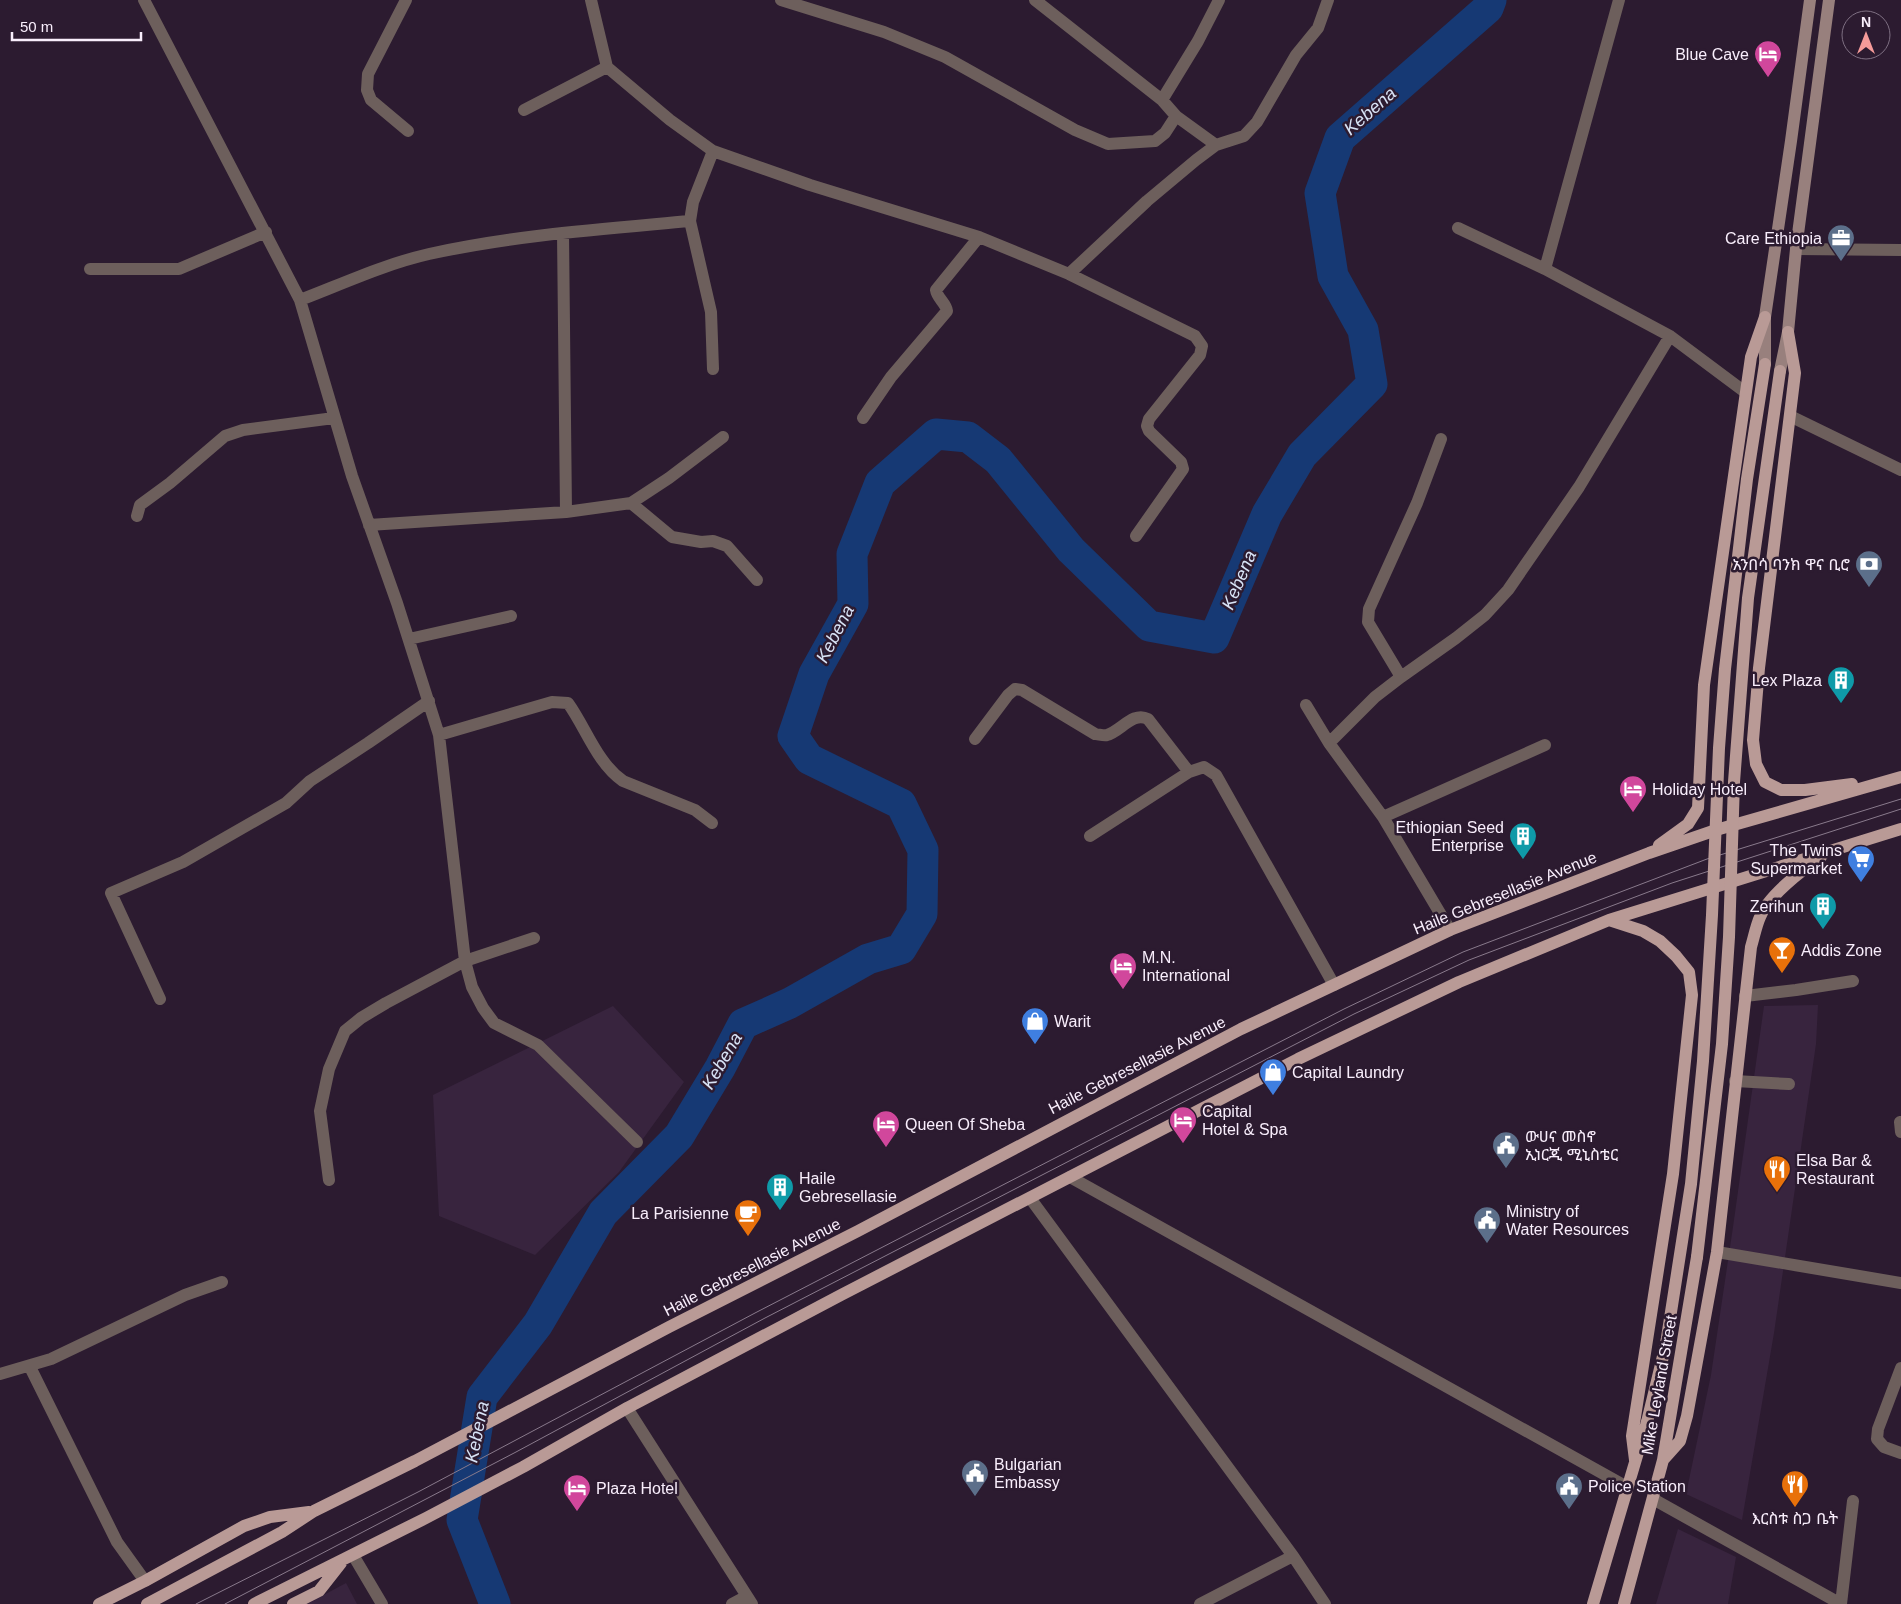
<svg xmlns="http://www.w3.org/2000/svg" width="1901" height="1604" viewBox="0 0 1901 1604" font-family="Arial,'Noto Sans Ethiopic',sans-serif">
<rect width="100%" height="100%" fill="#2c1b30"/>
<path fill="#38243e" d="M1818,1005L1816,1044L1774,1333L1742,1520L1686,1494L1711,1375L1733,1227L1764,1006Z
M613,1006L684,1082L619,1172L535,1255L439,1216L433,1095Z
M1678,1529L1736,1557L1728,1604H1656Z
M346,1583L357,1604H307Z"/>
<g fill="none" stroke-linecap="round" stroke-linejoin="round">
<path stroke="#163974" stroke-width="31" d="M495,1604L462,1520L482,1397L538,1324L603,1213L679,1136L720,1068L743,1024L790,1003L868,959L901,949L922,914L923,850L901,804L809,759L793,736L814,674L853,604L852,554L880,483L936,434L968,437L998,460L1071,550L1149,626L1214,638L1267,514L1302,455L1372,384L1363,330L1333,276L1320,193L1340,138L1488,8L1491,0"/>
<path stroke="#6d5f5c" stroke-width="12" d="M144,0L300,300L352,476L397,603L439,735L465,961L386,1003L361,1018L345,1031L329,1069L320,1111L329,1180
M406,0L368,74L367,90L371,100L408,131
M591,0L607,67L670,120L713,151L810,185L979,237L1069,274L1195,336L1202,346L1200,355L1149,419L1147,426L1149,431L1181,462L1183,469L1136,536
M781,0L884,32L945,57L1075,130L1108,144L1155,141L1165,133L1176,116L1162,100L1035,0
M1162,100L1198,41L1219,0
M524,110L607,67
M1176,116L1216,145
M690,221L693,202L713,151
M1458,228L1545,269L1670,336L1745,392
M1796,249L1901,250
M90,269H179L266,232
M1545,269L1619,0
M1069,274L1147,201L1196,160L1216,145L1244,136L1257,122L1296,55L1318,28L1328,0
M300,300C342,284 385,264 429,254C515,235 603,229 690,221L711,312L713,369
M1790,416L1901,470
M863,418L891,377L947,311C946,303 937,298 936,290L979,237
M631,503L672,537L701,542L713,541L727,546L757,580
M566,512L631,503L669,478L723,437
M137,516L140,505L170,483L225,436L243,430L334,418
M369,525L566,512L563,233
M409,639L511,616
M1401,677L1456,638L1485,615L1508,590L1579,487L1670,336
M1306,705L1329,743L1383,817L1450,930
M439,735L552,702L568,703C586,728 597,763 623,781L695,810L712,823
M975,739L1008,695L1015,689L1022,690L1095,734C1098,734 1104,736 1107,735C1121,731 1133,711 1148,719L1189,772
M1329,743L1375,697L1401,677L1368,622L1369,609L1417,503L1441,439
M1383,817L1545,745
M1090,836L1189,772L1204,767L1216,775L1334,985
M534,938L465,961L472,987L483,1008L494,1023L538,1045L637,1142
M1745,996L1796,990L1853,981
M160,999L111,893L183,862L286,803L310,781L368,743L429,701
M1735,1081L1789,1084
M1900,1122L1901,1132
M1070,1177L1627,1487
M1030,1198L1293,1556L1325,1604
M1717,1252L1901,1283
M30,1367L117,1542L145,1581
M1901,1368L1878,1429L1877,1439L1884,1447L1901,1453
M0,1374L51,1359L185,1295L222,1282
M627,1408L752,1604
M1653,1499L1841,1604
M353,1555L382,1604
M732,1604L747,1596
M1200,1604L1293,1556
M1841,1604L1853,1501"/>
<path stroke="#98807d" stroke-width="12" d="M1765,364V317L1791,141L1810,0
M1780,371L1788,332L1796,249L1829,0"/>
<path stroke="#b99a96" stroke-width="12" d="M1788,332L1795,373L1759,668L1753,740L1756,764L1765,782L1781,790H1805L1852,784
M1659,845L1688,824L1698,808L1704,685L1751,357L1765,317
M1609,920L1643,931L1660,941L1676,956L1689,972L1692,995L1673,1174L1632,1436L1635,1460
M1663,1460L1680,1441L1687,1416L1717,1252L1751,947C1754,937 1756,926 1760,917C1768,896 1802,870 1821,857
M99,1604L145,1581L244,1526L270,1517L309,1512
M147,1604L282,1532L314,1511L415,1461L669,1327L858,1231L1241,1029L1450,930L1649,853L1716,830L1901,777
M254,1604L426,1518L523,1467L627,1408L841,1295L1298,1059L1459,982L1609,920L1901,829
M293,1604L319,1591L341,1563
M1593,1604L1647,1422
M1624,1604L1663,1460L1697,1257"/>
<path stroke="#897a8c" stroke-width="1" d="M196,1604L418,1492L755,1313L1237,1064L1344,1009L1463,952L1707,859L1901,799
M225,1604L516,1452L765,1318L1354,1014L1469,960L1672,883L1901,809"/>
<path stroke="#b99a96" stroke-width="12" d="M1697,1257L1722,1044L1729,937L1734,782L1748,598L1780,371
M1647,1422L1666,1344L1691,1184L1703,1061L1712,915L1719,748L1725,669L1747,479L1765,364"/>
</g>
<defs>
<g id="hotel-pin" transform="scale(1.4375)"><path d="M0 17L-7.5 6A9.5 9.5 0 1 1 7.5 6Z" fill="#d1479c" stroke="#2c1b30"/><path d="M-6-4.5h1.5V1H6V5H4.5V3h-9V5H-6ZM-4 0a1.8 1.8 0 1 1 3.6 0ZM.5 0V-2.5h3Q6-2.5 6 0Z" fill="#fff"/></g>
<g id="office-pin" transform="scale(1.4375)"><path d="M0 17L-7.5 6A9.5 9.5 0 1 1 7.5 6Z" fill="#5c6f8a" stroke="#2c1b30"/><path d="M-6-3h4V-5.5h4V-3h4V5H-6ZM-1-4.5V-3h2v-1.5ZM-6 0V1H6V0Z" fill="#fff"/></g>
<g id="bank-pin" transform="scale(1.4375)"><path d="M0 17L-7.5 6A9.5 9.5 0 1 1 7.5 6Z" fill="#5c6f8a" stroke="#2c1b30"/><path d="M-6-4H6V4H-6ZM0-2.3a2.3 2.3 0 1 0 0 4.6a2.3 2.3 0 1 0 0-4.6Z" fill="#fff"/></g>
<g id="building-pin" transform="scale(1.4375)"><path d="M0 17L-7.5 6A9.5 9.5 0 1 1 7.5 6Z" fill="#0f9aa8" stroke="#2c1b30"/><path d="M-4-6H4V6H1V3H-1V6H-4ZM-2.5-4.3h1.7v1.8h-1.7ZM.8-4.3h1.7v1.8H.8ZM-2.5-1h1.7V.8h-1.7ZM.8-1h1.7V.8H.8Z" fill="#fff"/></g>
<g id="supermarket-pin" transform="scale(1.4375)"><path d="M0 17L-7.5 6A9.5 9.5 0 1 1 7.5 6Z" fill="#3f7fe0" stroke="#2c1b30"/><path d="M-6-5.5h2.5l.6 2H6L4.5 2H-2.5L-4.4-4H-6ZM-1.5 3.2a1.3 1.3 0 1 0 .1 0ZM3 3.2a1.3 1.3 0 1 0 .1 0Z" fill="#fff"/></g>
<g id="bar-pin" transform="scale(1.4375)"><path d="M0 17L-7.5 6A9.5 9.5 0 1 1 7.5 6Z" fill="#e8710a" stroke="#2c1b30"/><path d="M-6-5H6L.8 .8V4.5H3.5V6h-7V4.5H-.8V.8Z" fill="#fff"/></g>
<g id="shop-pin" transform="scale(1.4375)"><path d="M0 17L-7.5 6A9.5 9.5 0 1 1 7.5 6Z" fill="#3f7fe0" stroke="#2c1b30"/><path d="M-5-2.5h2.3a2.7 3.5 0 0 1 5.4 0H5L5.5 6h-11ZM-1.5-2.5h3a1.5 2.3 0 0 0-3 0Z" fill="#fff"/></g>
<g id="civic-pin" transform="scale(1.4375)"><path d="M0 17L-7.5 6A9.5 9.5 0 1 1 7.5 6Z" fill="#5c6f8a" stroke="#2c1b30"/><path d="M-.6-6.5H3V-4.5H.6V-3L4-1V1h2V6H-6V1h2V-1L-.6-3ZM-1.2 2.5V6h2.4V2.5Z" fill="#fff"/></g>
<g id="restaurant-pin" transform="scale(1.4375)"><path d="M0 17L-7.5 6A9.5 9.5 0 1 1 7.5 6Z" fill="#e8710a" stroke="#2c1b30"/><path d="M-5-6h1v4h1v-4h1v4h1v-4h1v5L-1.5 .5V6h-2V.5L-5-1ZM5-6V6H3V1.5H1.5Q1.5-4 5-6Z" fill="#fff"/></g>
<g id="cafe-pin" transform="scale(1.4375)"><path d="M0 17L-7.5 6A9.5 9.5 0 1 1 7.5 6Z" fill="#e8710a" stroke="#2c1b30"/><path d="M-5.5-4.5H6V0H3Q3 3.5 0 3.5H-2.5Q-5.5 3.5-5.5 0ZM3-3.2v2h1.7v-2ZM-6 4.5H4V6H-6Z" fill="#fff"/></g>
</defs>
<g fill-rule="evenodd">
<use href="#hotel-pin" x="1768" y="54"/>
<use href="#office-pin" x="1841" y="238"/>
<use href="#bank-pin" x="1869" y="564"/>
<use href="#building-pin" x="1841" y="680"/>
<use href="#hotel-pin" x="1633" y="789"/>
<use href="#building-pin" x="1523" y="836"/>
<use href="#supermarket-pin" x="1861" y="859"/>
<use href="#building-pin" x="1823" y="906"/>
<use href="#bar-pin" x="1782" y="950"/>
<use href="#hotel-pin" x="1123" y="966"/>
<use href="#shop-pin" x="1035" y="1021"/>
<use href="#shop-pin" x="1273" y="1072"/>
<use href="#hotel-pin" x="1183" y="1120"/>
<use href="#hotel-pin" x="886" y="1124"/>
<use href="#civic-pin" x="1506" y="1145"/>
<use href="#restaurant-pin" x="1777" y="1169"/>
<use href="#building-pin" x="780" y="1187"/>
<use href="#cafe-pin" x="748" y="1213"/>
<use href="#civic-pin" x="1487" y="1220"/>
<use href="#civic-pin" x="975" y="1473"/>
<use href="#restaurant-pin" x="1795" y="1484"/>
<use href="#civic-pin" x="1569" y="1486"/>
<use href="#hotel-pin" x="577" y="1488"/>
</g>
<g text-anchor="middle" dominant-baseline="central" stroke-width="5" stroke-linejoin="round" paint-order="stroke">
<g font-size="16" fill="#f9eefc" stroke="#2c1b30" text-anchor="start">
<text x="1749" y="54" text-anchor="end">Blue Cave</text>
<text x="1822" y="238" text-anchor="end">Care Ethiopia</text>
<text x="1850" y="564" text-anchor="end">አንበሳ ባንክ ዋና ቢሮ</text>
<text x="1822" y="680" text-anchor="end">Lex Plaza</text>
<text x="1652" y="789">Holiday Hotel</text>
<text x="1504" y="827" text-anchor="end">Ethiopian Seed<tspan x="1504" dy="18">Enterprise</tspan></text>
<text x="1842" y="850" text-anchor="end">The Twins<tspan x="1842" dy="18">Supermarket</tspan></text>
<text x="1804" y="906" text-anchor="end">Zerihun</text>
<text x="1801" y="950">Addis Zone</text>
<text x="1142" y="957">M.N.<tspan x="1142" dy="18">International</tspan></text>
<text x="1054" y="1021">Warit</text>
<text x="1292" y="1072">Capital Laundry</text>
<text x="1202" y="1111">Capital<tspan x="1202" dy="18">Hotel &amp; Spa</tspan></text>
<text x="905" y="1124">Queen Of Sheba</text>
<text x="1525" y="1136">ውሀና መስኖ<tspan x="1525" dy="18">ኢነርጂ ሚኒስቴር</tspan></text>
<text x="1796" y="1160">Elsa Bar &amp;<tspan x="1796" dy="18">Restaurant</tspan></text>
<text x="799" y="1178">Haile<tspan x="799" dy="18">Gebresellasie</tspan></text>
<text x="1506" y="1211">Ministry of<tspan x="1506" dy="18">Water Resources</tspan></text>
<text x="729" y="1213" text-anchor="end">La Parisienne</text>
<text x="994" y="1464">Bulgarian<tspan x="994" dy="18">Embassy</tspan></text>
<text x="1588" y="1486">Police Station</text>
<text x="596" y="1488">Plaza Hotel</text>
<text x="1795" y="1518" text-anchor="middle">እርስቱ ስጋ ቤት</text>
</g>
<g font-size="16" fill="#f9eefc" stroke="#2c1b30">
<text transform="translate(1505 893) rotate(-22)">Haile Gebresellasie Avenue</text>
<text transform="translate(1137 1065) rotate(-27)">Haile Gebresellasie Avenue</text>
<text transform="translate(752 1267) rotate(-27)">Haile Gebresellasie Avenue</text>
<text transform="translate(1659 1385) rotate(-80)">Mike Leyland Street</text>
</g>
<g font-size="18" font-style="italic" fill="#d8e3f6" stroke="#2c1b30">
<text transform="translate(1370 111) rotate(-41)">Kebena</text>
<text transform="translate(1239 580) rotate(-67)">Kebena</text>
<text transform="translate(835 634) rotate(-63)">Kebena</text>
<text transform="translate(722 1061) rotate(-60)">Kebena</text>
<text transform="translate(477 1432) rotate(-79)">Kebena</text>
</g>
</g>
<g transform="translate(1866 35)"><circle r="24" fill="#2c1b30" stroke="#7e6f82"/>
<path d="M0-4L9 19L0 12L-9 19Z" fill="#f59b9a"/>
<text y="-8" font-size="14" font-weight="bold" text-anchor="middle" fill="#f9eefc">N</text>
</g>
<path d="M12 32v8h129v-8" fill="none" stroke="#f9eefc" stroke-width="2.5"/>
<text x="20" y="32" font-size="15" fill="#f9eefc" stroke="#2c1b30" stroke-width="4" paint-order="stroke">50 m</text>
</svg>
